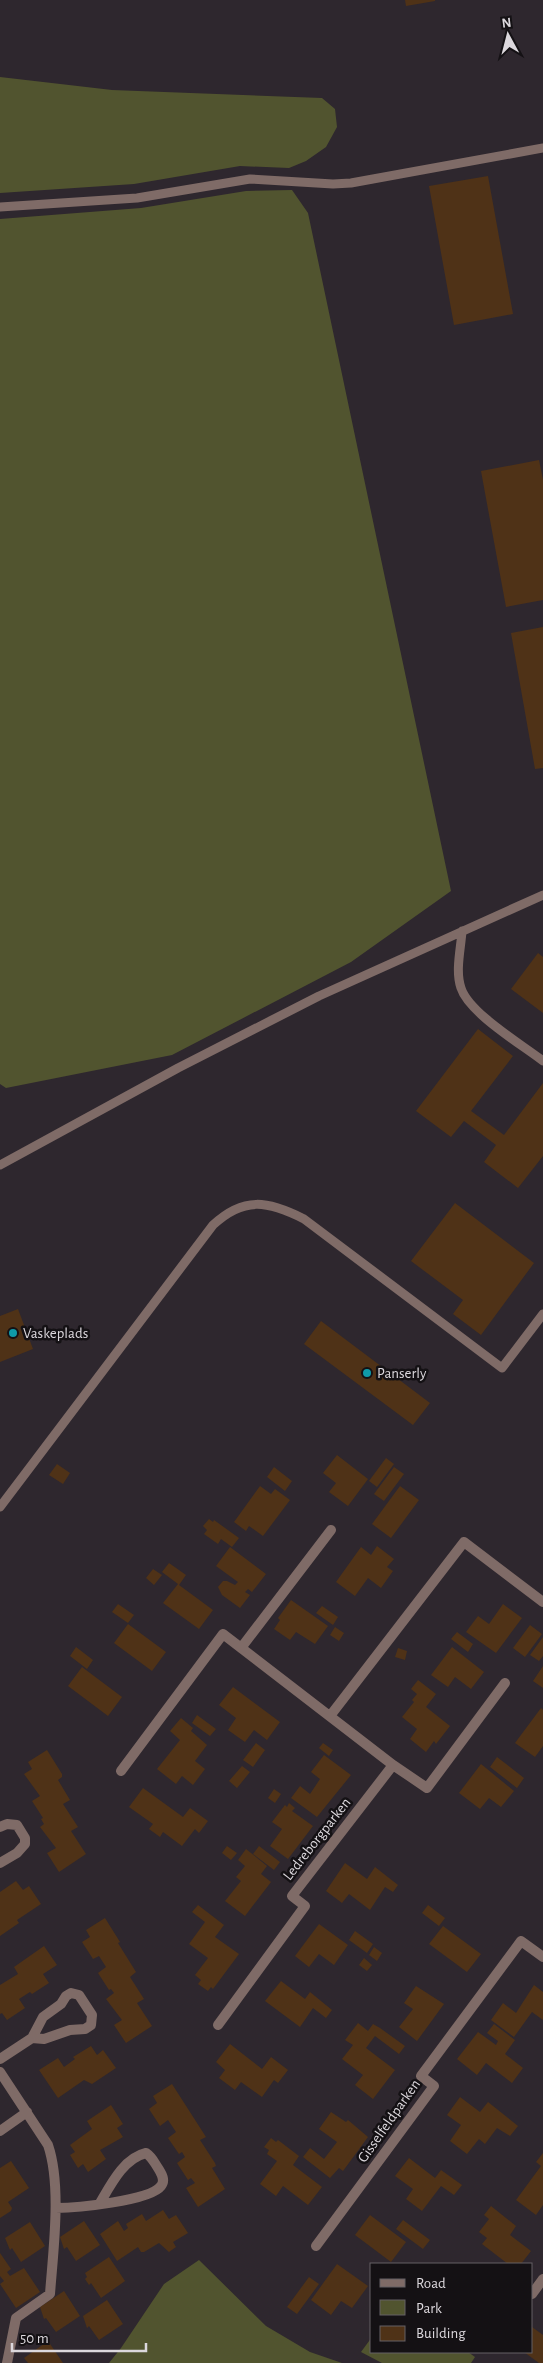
<svg xmlns="http://www.w3.org/2000/svg" width="543" height="2363" viewBox="0 0 543 2363" font-family="'Alegreya Sans',sans-serif">
<rect width="100%" height="100%" fill="#2e272e"/>
<path fill="#51542f" d="M0,77L112,90L322,98L335,109L337,127L326,147L306,161L289,168L240,166L134,184L0,193Z
M292,190L308,213L451,891L351,962L172,1055L6,1088L0,1084V219L141,208L246,191Z
M199,2260L266,2326L310,2352L342,2363H109L121,2348L164,2284Z
M372,2337V2352H468L475,2357L471,2363H382L361,2352Z"/>
<path fill="#4f3217" d="M405,0H435V1L406,6Z
M488,176L513,314L454,325L429,186Z
M539,460L543,480V600L506,607L481,471Z
M543,627V768L535,769L511,633Z
M538,953L543,957V1013L511,989Z
M478,1029L513,1056L471,1111L504,1135L543,1083V1156L518,1188L484,1162L496,1145L464,1121L451,1137L416,1111Z
M455,1203L534,1263L481,1335L453,1314L463,1300L411,1261Z
M18,1309L33,1349L0,1362V1316Z
M321,1321L430,1403L413,1425L304,1344Z
M337,1455L368,1479L348,1506L329,1492L336,1483L323,1473Z
M386,1458L394,1464L377,1487L369,1481Z
M57,1464L70,1473L63,1484L49,1475Z
M274,1467L292,1481L285,1491L267,1477Z
M394,1467L404,1474L384,1501L374,1494Z
M260,1486L271,1494L275,1489L290,1500L263,1536L249,1526L246,1531L234,1522Z
M400,1486L419,1500L391,1538L372,1524Z
M209,1519L213,1522L214,1520L239,1538L232,1547L221,1539L218,1544L204,1534L207,1530L203,1526Z
M377,1546L394,1559L387,1567L393,1571L381,1588L368,1578L355,1596L336,1582L361,1547L371,1555Z
M230,1547L266,1574L252,1592L248,1589L245,1592L250,1595L240,1608L222,1595L218,1587L223,1581H227L235,1585L238,1582L216,1566Z
M169,1563L186,1575L179,1585L213,1610L199,1629L163,1603L178,1584L162,1572Z
M153,1569L162,1575L154,1585L146,1578Z
M291,1600L328,1626L315,1644L296,1632L290,1640L274,1629L280,1620L278,1618Z
M118,1604L134,1615L128,1623L112,1612Z
M503,1604L522,1618L496,1653L466,1632L478,1616L489,1624Z
M322,1606L338,1617L333,1625L316,1613Z
M128,1624L166,1652L152,1671L114,1643Z
M530,1625L542,1634L525,1657L513,1648Z
M335,1627L344,1633L339,1641L330,1635Z
M457,1632L473,1644L468,1652L451,1639Z
M543,1637V1656L539,1661L530,1655Z
M76,1647L93,1660L87,1669L70,1656Z
M452,1647L484,1672L471,1689L455,1677L448,1687L431,1675Z
M398,1648L407,1651L405,1660L395,1657Z
M543,1666V1688L533,1681Z
M82,1667L122,1697L108,1716L68,1686Z
M418,1680L436,1694L426,1707L450,1726L436,1744L434,1741L426,1752L410,1739L417,1729L402,1717L414,1702L412,1700L417,1694L411,1689Z
M233,1687L280,1722L267,1740L254,1730L245,1742L228,1730L236,1718L219,1705Z
M541,1708L543,1710V1746L535,1757L515,1743Z
M197,1715L216,1729L210,1736L192,1723Z
M181,1718L193,1728L191,1731L207,1745L195,1761L205,1769L193,1785L182,1776L176,1784L157,1769L180,1740L170,1731Z
M256,1743L265,1750L253,1767L243,1760Z
M323,1743L333,1750L329,1756L319,1748Z
M47,1750L62,1774V1777L58,1780L70,1800L63,1804L78,1827L71,1831L86,1854L59,1872L47,1853L56,1848L40,1827L44,1824L41,1819L43,1818L32,1801L40,1796L24,1774L32,1769L28,1762Z
M324,1755L351,1775L317,1817L291,1798L300,1786L310,1794L320,1779L311,1772Z
M497,1757L524,1778L517,1788L490,1767Z
M481,1764L514,1791L501,1807L489,1798L480,1809L459,1793Z
M242,1766L250,1772L237,1788L229,1781Z
M143,1788L183,1817L190,1808L208,1821L199,1833L195,1829L182,1846L163,1832L160,1837L149,1829L153,1824L129,1807Z
M274,1789L281,1794L275,1803L268,1798Z
M289,1803L295,1808L292,1811L313,1826L288,1859L270,1846L282,1829L272,1822L285,1805L287,1807Z
M227,1846L237,1853L231,1860L222,1853Z
M259,1846L280,1862L274,1870L253,1854Z
M246,1849L267,1866L261,1874L271,1882L245,1916L225,1901L241,1881L236,1877L245,1866L238,1860Z
M345,1863L367,1879L375,1867L398,1885L393,1892L385,1887L370,1910L349,1894L342,1903L326,1891Z
M16,1881L23,1890L29,1886L41,1904L17,1920L19,1923L0,1936V1892Z
M198,1905L224,1925L215,1937L239,1954L213,1989L211,1987L208,1991L198,1984L201,1980L195,1975L208,1958L189,1944L205,1922L192,1912Z
M428,1905L445,1918L439,1926L422,1913Z
M105,1918L120,1942L118,1943L136,1972L130,1977L144,1999L137,2003L152,2026L126,2043L114,2025L122,2020L106,1999L114,1993L111,1989L109,1990L98,1973L106,1967L99,1956L93,1959L82,1942L90,1937L86,1930Z
M319,1924L348,1945L334,1965L319,1954L309,1967L295,1956Z
M443,1926L481,1954L467,1972L429,1944Z
M355,1931L373,1944L367,1953L349,1940Z
M44,1946L57,1965L43,1974L49,1983L32,1994L30,1992L19,1999L25,2008L7,2020L2,2013L0,2014V1985L18,1974L14,1967Z
M374,1947L382,1953L377,1961L369,1955Z
M364,1958L372,1965L367,1971L359,1965Z
M281,1981L305,1999L310,1992L332,2010L326,2018L313,2008L300,2027L265,2001Z
M534,1985L543,1992V2020L532,2012L514,2037L491,2020L503,2003L516,2013Z
M416,1986L444,2004L417,2041L399,2027L413,2009L404,2003Z
M358,2023L368,2031L373,2024L380,2028L405,2046L399,2054L375,2036L366,2048L395,2070L373,2099L355,2085L363,2075L342,2059L353,2045L345,2040Z
M494,2024L515,2040L505,2054L523,2068L512,2083L486,2063L477,2075L457,2059L478,2032L496,2045L498,2041L487,2033Z
M230,2044L262,2069L271,2057L288,2070L278,2083L274,2080L262,2097L241,2082L235,2090L219,2078L225,2070L216,2062Z
M91,2046L97,2055L103,2050L116,2068L92,2084L84,2080L58,2098L39,2070L58,2058L64,2067L75,2059L73,2057Z
M172,2084L206,2137L200,2140L215,2163L216,2166L212,2168L225,2189L198,2207L186,2188L195,2183L191,2178L188,2180L177,2163L185,2157L182,2152L179,2154L168,2138L176,2132L168,2120L160,2126L149,2109L157,2103L153,2096Z
M460,2097L480,2112L488,2102L518,2126L510,2136L497,2128L485,2144L479,2139L467,2154L450,2141L461,2125L447,2115Z
M111,2105L123,2124L117,2128L123,2137L100,2150L106,2159L88,2172L83,2164L78,2168L70,2155L75,2152L70,2145L92,2129L87,2121Z
M331,2112L346,2122L348,2120L368,2137L343,2171L339,2168L330,2178L303,2157L310,2148L324,2159L337,2142L319,2129Z
M271,2138L276,2142L278,2140L299,2156L293,2165L322,2187L308,2205L283,2186L276,2196L260,2184L277,2161L267,2154L269,2150L264,2147Z
M543,2153V2205L536,2215L516,2200L541,2166L536,2162Z
M409,2158L435,2178L441,2170L462,2185L454,2195L441,2186L422,2211L406,2199L413,2189L395,2176Z
M11,2161L29,2188L8,2202L12,2208L11,2211L0,2218V2168Z
M491,2206L516,2226L510,2235L531,2251L521,2264H508L482,2244L487,2238L479,2232L489,2219L484,2215Z
M163,2210L169,2219L176,2215L188,2233L173,2242L176,2247L169,2252L159,2243L144,2252H141L138,2247L117,2261L100,2234L118,2221L124,2231L128,2228L126,2224L142,2214L146,2221Z
M370,2215L406,2242L391,2262L355,2235Z
M403,2220L430,2240L423,2249L396,2229Z
M84,2221L100,2245L76,2261L67,2247L64,2249L60,2237Z
M30,2222L45,2246L21,2262L12,2248L10,2250L5,2238Z
M0,2253L11,2269L7,2272L10,2276L24,2268L40,2292L16,2308L0,2284L4,2281L0,2276Z
M109,2257L125,2281L101,2298L91,2283L89,2285L85,2279L87,2277L85,2273Z
M337,2264L368,2286L352,2308L341,2301L331,2315L311,2300Z
M309,2277L319,2284L297,2314L287,2307Z
M64,2291L80,2316L56,2332L46,2318L44,2319L40,2307Z
M107,2300L123,2324L99,2340L89,2326L87,2328L83,2316Z
M532,2327L543,2335V2363H539L524,2352H532Z
M48,2341L63,2363H28L24,2358Z"/>
<g fill="none" stroke-linecap="round" stroke-linejoin="round">
<path stroke="#7f6b67" stroke-width="9" d="M0,207L137,198L250,179L333,184L351,183L543,148
M462,931C461,948 455,971 461,988C469,1013 521,1044 543,1061
M0,1165L178,1068L319,996L543,895
M0,1507L213,1225C244,1196 268,1201 304,1219L502,1368L543,1314"/>
<path stroke="#7f6b67" stroke-width="10" d="M241,1648L331,1530
M330,1716L464,1542L543,1602
M393,1765L427,1788L505,1683
M121,1771L223,1634L393,1765L292,1896L305,1906L218,2025
M0,1827L7,1824L17,1825L25,1838V1844L17,1853L0,1863
M0,2059L32,2038L44,2039L70,2030L85,2029L91,2025L92,2015L79,1995L71,1993L66,1996L61,2004L43,2017L32,2038
M0,2072L48,2145C62,2186 53,2252 50,2294L16,2318L7,2363
M0,2131L27,2112
M56,2208C75,2208 150,2201 161,2186C166,2180 161,2173 158,2168C154,2162 152,2157 146,2153C124,2158 111,2184 100,2203
M316,2246L434,2086L421,2076L521,1941L543,1957
M532,2294L543,2279"/>
</g>
<g fill="#0f9aa8" stroke="#141114" stroke-width="2">
<circle cx="13" cy="1333" r="5"/>
<circle cx="367" cy="1373" r="5"/>
</g>
<g text-anchor="middle" dominant-baseline="central" stroke-width="5" stroke-linejoin="round" paint-order="stroke">
<g font-size="15" fill="#dcd8dd" stroke="#141114" text-anchor="start">
<text x="23" y="1333">Vaskeplads</text>
<text x="377" y="1373">Panserly</text>
</g>
<g font-size="15" fill="#dcd8dd" stroke="#141114">
<text transform="translate(317 1839) rotate(-52)">Ledreborgparken</text>
<text transform="translate(389 2121) rotate(-55)">Gisselfeldparken</text>
</g>
</g>
<rect x="370" y="2263" width="162" height="90" fill="#141114" stroke="#646164"/>
<rect x="380" y="2279" width="25" height="8" fill="#7f6b67" stroke="#646164"/>
<text x="416" y="2288" font-size="15" fill="#dcd8dd">Road</text>
<rect x="380" y="2300" width="25" height="15" fill="#51542f" stroke="#646164"/>
<text x="416" y="2313" font-size="15" fill="#dcd8dd">Park</text>
<rect x="380" y="2326" width="25" height="15" fill="#4f3217" stroke="#646164"/>
<text x="416" y="2338" font-size="15" fill="#dcd8dd">Building</text>
<g transform="translate(508 35) rotate(353)" stroke="#141114" stroke-width="4" paint-order="stroke">
<path d="M0-4L9 19L0 12L-9 19Z" fill="#dcd8dd"/>
<text y="-8" font-size="14" font-weight="bold" text-anchor="middle" fill="#dcd8dd">N</text>
</g>
<path d="M12 2343v8h134v-8" fill="none" stroke="#dcd8dd" stroke-width="2.5"/>
<text x="20" y="2343" font-size="15" fill="#dcd8dd" stroke="#141114" stroke-width="4" paint-order="stroke">50 m</text>
</svg>
